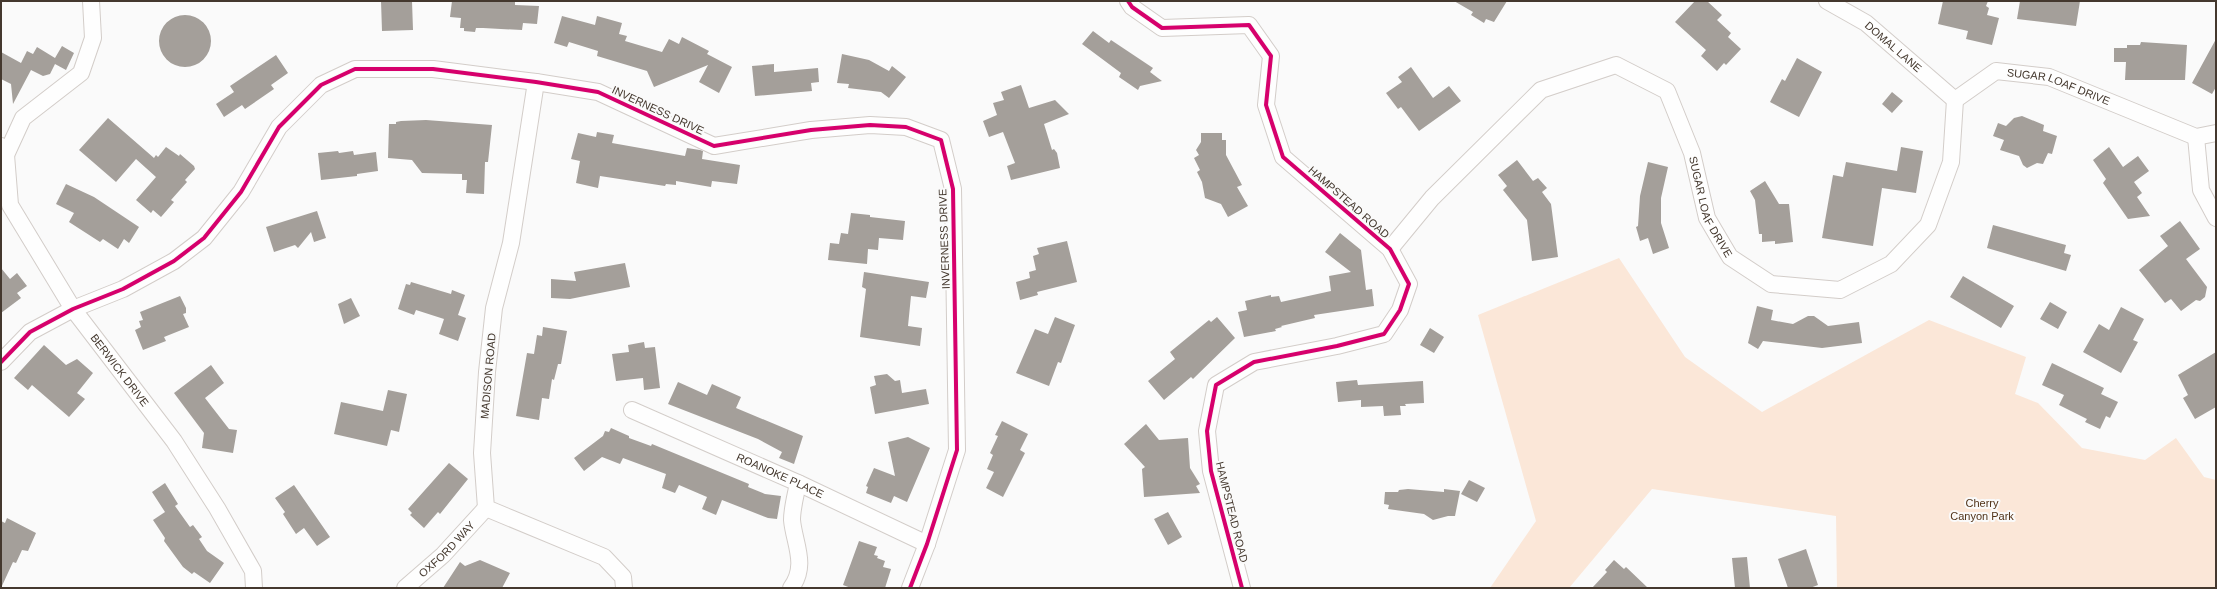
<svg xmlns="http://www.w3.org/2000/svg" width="2217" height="589" viewBox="0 0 2217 589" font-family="Arial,sans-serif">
<rect width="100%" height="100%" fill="#fafafa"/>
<path fill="#fbe7d8" d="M1619,258L1685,357L1762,412L1929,320L2026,357L2015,394L2038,403L2082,448L2145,460L2176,438L2204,477L2216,480V588H1837L1836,516L1652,489L1569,588H1490L1536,521L1478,315Z"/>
<path fill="#a49f9a" d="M381,1H412L413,30L382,31Z
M452,1H504L515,2V5L539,6L537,24L523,23L522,30L483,28H476L475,32L464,31V28H460L461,18L450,17Z
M1454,1H1507L1494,22L1486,19L1484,23L1471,15L1473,12Z
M1695,1H1707L1722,15L1717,20L1731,33L1728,37L1741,49L1726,65L1724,63L1717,71L1701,56L1706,50L1675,22Z
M1943,1H1988L1986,6L1989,8L1987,15L1999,18L1992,45L1966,39L1968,31L1938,24Z
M2020,1H2080L2076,26L2017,19Z
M159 41a26 26 0 1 1 52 0a26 26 0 1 1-52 0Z
M562,16L595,25L597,16L622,23L619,34L627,36L625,41L662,52L669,39L679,44L682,37L709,51L707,54L732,67L719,93L699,82L708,65L654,87L647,71L597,56L598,51L569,42L567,47L554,43Z
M1093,31L1109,43L1111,40L1153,68L1150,72L1162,81L1140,86L1138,90L1119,77L1121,73L1082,44Z
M2216,39V87L2212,94L2192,83Z
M2141,42L2187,45L2185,80H2125L2126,62H2114V48H2127V45H2140Z
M62,46L74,53L66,70L55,64L50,74L43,76L31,70L13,104L11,84L1,79V52L21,63L27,51L33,54L37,47L55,58Z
M842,54L869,60L889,71L892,66L906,77L889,98L881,92L848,88L849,84L837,83Z
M276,55L288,73L271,85L274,89L245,109L242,105L224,117L216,104L234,92L230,86Z
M1797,58L1822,72L1799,117L1770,102L1782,79L1785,81Z
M774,64V72L818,68L819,82L811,83L812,91L755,96L752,66Z
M1411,67L1433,98L1449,86L1461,101L1419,131L1401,107L1398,109L1386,93L1402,82L1398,77Z
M1021,85L1029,108L1055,100L1069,114L1044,124L1052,150L1054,149L1057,153L1060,168L1011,180L1007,166L1015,163L1003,132L989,137L983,121L997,115L993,103L1004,100L1001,92Z
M1892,92L1903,101L1892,113L1882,104Z
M2022,116L2044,125L2043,131L2057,136L2052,154L2048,153L2043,164L2037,163L2027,168L2023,165L2019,156L2000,150L2004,140L1993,136L1998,123L2006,126L2014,118Z
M108,118L154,158L156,155L158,157L166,147L179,156L180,154L194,166L195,169L185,180L187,182L171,200L174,202L161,217L153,210L151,213L136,200L156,177L136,159L116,182L79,150Z
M426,120L492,125L488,162H485L484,194L466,193L467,180H462V174L422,173L412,160L388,158L389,124H396V122L401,121Z
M597,132L614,135L612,143L685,156L687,148L700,150L703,151L702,159L740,165L737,184L712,181L711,187L676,181V185L666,184L665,186L600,176L598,188L576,183L580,161L571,159L578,133L596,137Z
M1201,133H1222V140H1226V155L1242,185L1237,187L1248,206L1228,217L1221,204L1205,198L1202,182L1197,172L1200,170L1194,158L1199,155L1196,150L1201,142Z
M1901,147L1923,151L1916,193L1882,188L1873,246L1822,238L1833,175L1843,177L1846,162L1897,171Z
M2109,147L2123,167L2138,156L2149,171L2134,182L2142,193L2137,197L2150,216L2128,219L2103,183L2106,179L2093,160Z
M338,151L339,153L353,151L354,155L376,152L378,171L357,174V176L321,180L318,153Z
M1517,160L1533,181L1538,178L1547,188L1542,192L1551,204L1558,257L1532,261L1527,220L1503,190L1507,186L1498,175Z
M1648,162L1668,167L1661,198V223L1669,248L1653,254L1648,238L1640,241L1636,227L1638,226L1640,196Z
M1765,181L1779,204H1789L1793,242L1775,244V241L1762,242V234H1759L1755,200L1750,191Z
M66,184L94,197L139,227L129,243L124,239L118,249L103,239L100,242L69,222L74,213L56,204Z
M317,211L326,238L314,242L311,232L298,248L295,245L274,252L266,227Z
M851,213L870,215V217L905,221L903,240L879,238L878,250L868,249L867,264L828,260L830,243L839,244L841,233L848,234Z
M2180,221L2200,249L2186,259L2207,287L2205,297L2200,301L2196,300L2181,311L2171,299L2165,303L2139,270L2168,246L2160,236Z
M1993,225L2066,245L2064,253L2071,255L2066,271L1987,248Z
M1340,233L1361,250L1366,290L1372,289L1374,306L1314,315L1315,318L1281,326L1282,327L1275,329L1276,331L1244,337L1238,312L1247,310L1245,301L1271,295V297L1279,296L1281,302L1331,291L1329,276L1351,272L1325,252Z
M1067,241L1077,282L1037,292L1038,295L1020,300L1016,282L1030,278L1029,272L1036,270L1033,256L1039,254L1037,248Z
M625,263L630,287L570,299L551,298V279L576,281L574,272Z
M1,268L10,279L17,273L27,286L17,293L21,298L1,313Z
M864,272L929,282L926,298L911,296L908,326L922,328L920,346L860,337L866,289L862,287Z
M1963,276L2014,306L2001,328L1950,297Z
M411,282L451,294L452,290L465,295L458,315L466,318L458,341L439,334L444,319L416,310L414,315L398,309L406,284L410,285Z
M180,296L186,308V313L183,314L189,327L164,337L166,341L143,350L135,330L141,327L139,321L143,320L140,312Z
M351,298L360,316L344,324L338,304Z
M2050,302L2067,312L2058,329L2040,319Z
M1757,306L1773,310L1771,320L1793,324L1808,316H1814L1828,326L1859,322L1862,343L1822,348L1763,341L1758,349L1748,343Z
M2121,307L2144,319L2133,340L2138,342L2121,373L2083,352L2099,324L2109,330Z
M1055,317L1075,325L1061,363L1058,362L1049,386L1016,373L1035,329L1048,334Z
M1217,317L1235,338L1193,379L1191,377L1164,400L1148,381L1175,359L1170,352L1209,320L1211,322Z
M543,327L567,331L561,364H558L554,380L552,379L549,399L542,398L539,420L516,416L527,353L534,354L537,335L542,336Z
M1430,328L1444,337L1434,353L1420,345Z
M644,342L645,348L655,347L660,388L644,390L643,378L616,381L612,354L629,352L628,345Z
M44,345L66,365L77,359L93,373L77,393L85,399L69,417L32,385L28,390L14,378Z
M2216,352V407L2195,419L2183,398L2188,395L2178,375Z
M2052,363L2104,388L2101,394L2118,402L2110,418L2106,416L2100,429L2085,422L2087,419L2059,405L2064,395L2042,385Z
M211,365L224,383L205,398L229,429L237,430L233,453L202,448L204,433L174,393Z
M887,374L895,381L900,380L902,393L926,389L929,404L875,414L870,387L876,385L874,376Z
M1357,380L1358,385L1423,381L1424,403L1405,404L1406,406H1400L1401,415L1384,416L1383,406L1361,407V400L1338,402L1336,382Z
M678,382L707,395L712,384L741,397L736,408L803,436L794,464L779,458L782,452L758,439L668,404Z
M388,390L407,394L399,432L391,430L387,446L334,434L341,402L383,411Z
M1002,421L1028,434L1020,450L1025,453L1003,497L986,488L994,472L987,469L993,455L990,453L998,436L995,435Z
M1146,424L1159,440L1188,438L1190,468L1200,484L1196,486L1200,493L1144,497L1142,469L1145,467L1124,444Z
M611,428L629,436V438L651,446L652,444L749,484L748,487L765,494L781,496L777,519L768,518L722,500L716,515L702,509L707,497L679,485L675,493L662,488L666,474L623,458L620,464L602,457L584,471L574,458L603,436L605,431L609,432Z
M908,437L930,448L907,502L894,496L891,503L866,493L868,487L866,486L874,468L895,476L888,442Z
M449,463L468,479L440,514L438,512L424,528L410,515L412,513L408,509Z
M1469,480L1485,488L1477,502L1461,494Z
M165,483L178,504L175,506L190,527L193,525L202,537L199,539L207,551L224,563L210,583L194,572L192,574L183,567L164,541L165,538L153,520L165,512L152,492Z
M294,485L330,537L317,546L304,528L296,534L283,514L285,512L275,498Z
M1408,489L1444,492V489L1460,491L1455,516H1448L1433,520L1424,514L1388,509L1389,505L1384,504L1385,492H1398L1399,490Z
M1168,512L1182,537L1168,545L1154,519Z
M7,518L36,533L28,551L22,550L16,563L13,562L1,588V521L5,523Z
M859,541L877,547L874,555L878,556L877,558L885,561L883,567L891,569L885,588H851L843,585Z
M1806,549L1818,585L1810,588H1788L1778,559Z
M1747,557L1750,588H1735L1732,558Z
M480,560L510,573L502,588H443L460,562L465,566Z
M1614,560L1624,569L1626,567L1648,588H1592L1607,572L1605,570Z"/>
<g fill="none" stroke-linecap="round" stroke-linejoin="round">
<g stroke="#d3cdc9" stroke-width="18">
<g id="street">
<path d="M1128,1L1132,7L1162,28L1249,25L1271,56L1266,105L1283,157L1390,249L1409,284L1400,310L1384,334L1337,346L1254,362L1216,385L1207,431L1211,471L1242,588"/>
<path id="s1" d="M1827,1L1866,23L1955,100"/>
<path d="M536,82L511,243L494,308L487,372L482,453L486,508L604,557L623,577L624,588"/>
<path id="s2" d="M1955,100L1996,71L2049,77L2196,137L2216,133"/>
<path d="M2196,137L2201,190L2216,218"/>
<path id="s3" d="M1,146L6,155L10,205L73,309L174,441L217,508L253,571L254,588"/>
<path d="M6,155L23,118L81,73L93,38L91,1"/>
<path id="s4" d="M1390,249L1432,198L1541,90L1616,65L1667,91L1692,153L1707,218L1730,257L1771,284L1840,290L1891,264L1928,225L1951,162L1955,100"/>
<path d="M1,362L30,332L73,309L123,289L174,261L204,238L241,192L279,127L321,85L355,69H433L536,82L598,92L714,146L811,130L870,125L906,127L941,140L953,189L957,450L927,544L910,588"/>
<path id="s5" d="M632,410L798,483L927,544"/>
<path id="s6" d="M405,588L443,555L486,508"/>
<path d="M791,588C808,565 794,543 792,520C792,508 796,494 798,483"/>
</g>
</g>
<use href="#street" stroke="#fefefe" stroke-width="16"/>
<g stroke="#fafafa" stroke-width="6">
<path id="cycleway" d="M1128,1L1132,7L1162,28L1249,25L1271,56L1266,105L1283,157L1390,249L1409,284L1400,310L1384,334L1337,346L1254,362L1216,385L1207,431L1211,471L1242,588
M1,362L30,332L73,309L123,289L174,261L204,238L241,192L279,127L321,85L355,69H433L536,82L598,92L714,146L811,130L870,125L906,127L941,140L953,189L957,450L927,544L910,588"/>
</g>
<use href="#cycleway" stroke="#d6006c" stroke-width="4"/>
</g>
<g text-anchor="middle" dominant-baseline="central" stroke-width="4" stroke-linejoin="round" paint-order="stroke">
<g font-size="11" fill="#44382e" stroke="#fafafa">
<text stroke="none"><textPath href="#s1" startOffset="81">DOMAL LANE</textPath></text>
<text stroke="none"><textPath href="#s2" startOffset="115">SUGAR LOAF DRIVE</textPath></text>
<text transform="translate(658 110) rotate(25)">INVERNESS DRIVE</text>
<text transform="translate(1349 202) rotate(41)">HAMPSTEAD ROAD</text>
<text stroke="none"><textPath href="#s4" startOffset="480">SUGAR LOAF DRIVE</textPath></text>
<text transform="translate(944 239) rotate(-92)">INVERNESS DRIVE</text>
<text stroke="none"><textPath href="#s3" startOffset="259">BERWICK DRIVE</textPath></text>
<text transform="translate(488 376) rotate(-85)">MADISON ROAD</text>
<text stroke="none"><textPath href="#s5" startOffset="162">ROANOKE PLACE</textPath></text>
<text transform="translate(1232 512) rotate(76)">HAMPSTEAD ROAD</text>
<text stroke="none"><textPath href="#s6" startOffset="57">OXFORD WAY</textPath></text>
</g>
<g font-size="11" fill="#513319" stroke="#fafafa">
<text x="1982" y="503">Cherry<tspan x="1982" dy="13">Canyon Park</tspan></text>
</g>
</g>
<rect width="2217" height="589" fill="none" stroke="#44382e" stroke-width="4"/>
</svg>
